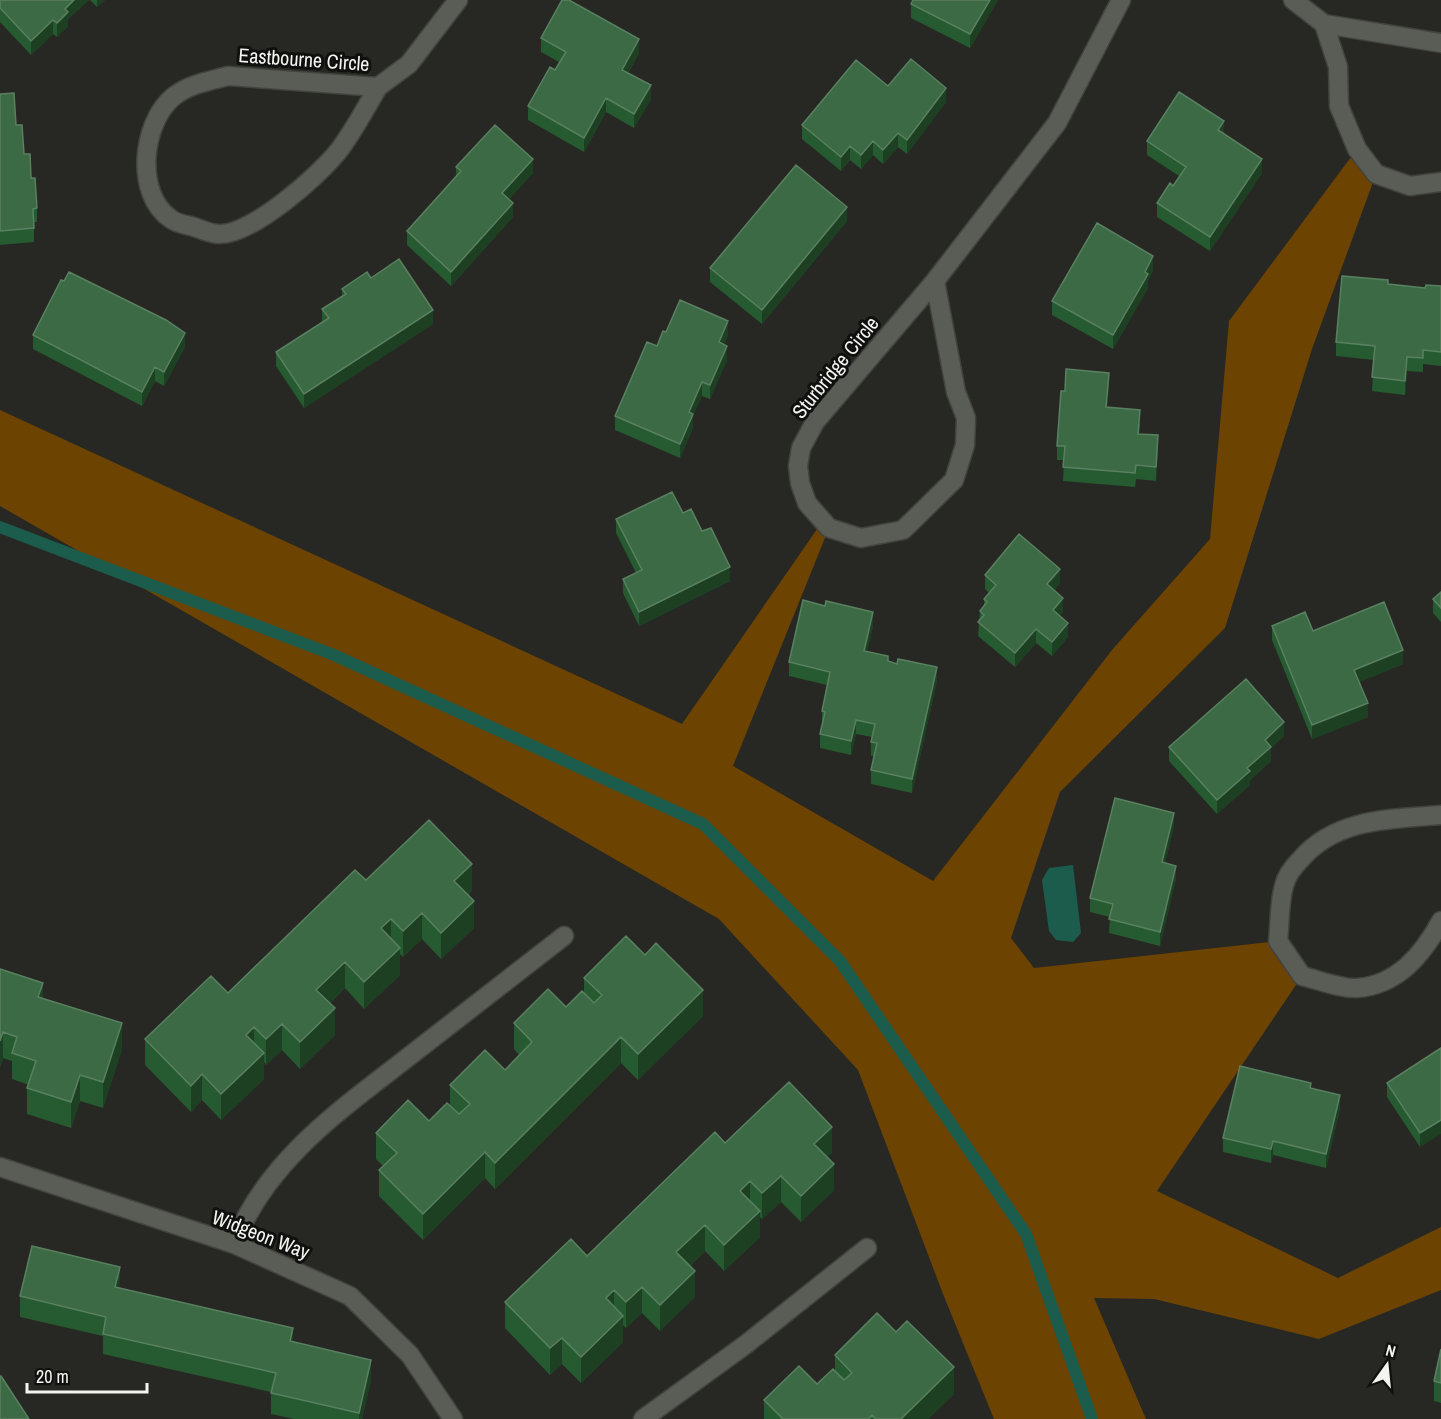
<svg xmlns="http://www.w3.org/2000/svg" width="1441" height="1419" viewBox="0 0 1441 1419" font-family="'Archivo Narrow',sans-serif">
<rect width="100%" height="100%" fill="#272823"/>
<path fill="#6d4301" d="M1357,149L1376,174L1312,349L1225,628L1060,792L1011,938L1034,968L1278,941L1302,976L1157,1191L1338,1278L1441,1227V1290L1319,1339L1154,1299L1094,1298L1146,1419H994L943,1294L858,1070L719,919L0,506V410L682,724L822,522L829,528L733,766L933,881L1112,650L1210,539L1229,321Z"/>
<path fill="#1c5c4c" d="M1073,865L1081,933L1073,942L1056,940L1049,931L1042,880L1049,868Z"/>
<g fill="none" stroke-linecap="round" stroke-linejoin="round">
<path stroke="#1c5c4c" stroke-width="12" d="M0,527L334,655L703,824L840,961L1026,1234L1092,1419"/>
<g stroke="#42433e" stroke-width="21">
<path id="street" d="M1293,0L1324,24
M1441,43L1324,24L1338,67L1339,106L1357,149L1376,174L1410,186L1441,182
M228,76L378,87C366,108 354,130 340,149C320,175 252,235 219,234C212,234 203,230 197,228C189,225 177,224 171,219C134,194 142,123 173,97C189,84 209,81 228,76Z
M378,87L409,64L458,0
M935,281L956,392L966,418L965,445L954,480L903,530L861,538L829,528L807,503L800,483L798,466L801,448L815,422Z
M935,281L1057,123L1121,0
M1441,815C1391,819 1336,818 1301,859C1294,866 1286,877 1284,886C1279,903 1280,924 1278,941L1302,976C1319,980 1341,989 1357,988C1398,985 1423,954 1441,921
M0,1167L234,1244L350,1296L410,1355L453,1419
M234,1244C267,1158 346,1106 416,1051C465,1013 515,974 564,936
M643,1419L745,1345L867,1248"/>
</g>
<use href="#street" stroke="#5a5c56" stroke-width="18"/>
</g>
<path fill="#265a30" d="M0,0H89L68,19V26L57,37L53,34L31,55L0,22Z
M90,0H105L97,7Z
M998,0L970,48L911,18V4Z
M541,38L639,53L628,73L651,99L634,128L606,112L584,152L528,120V106L555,70L559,62L541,52Z
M888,86L946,102L907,154L898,147L883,164L873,155L861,169L850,160L841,171L802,139V125Z
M0,94L16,125L31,178L37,208V222H34V242L0,245Z
M1224,134L1262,173L1210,251L1157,217V203L1173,186L1179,176L1147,155V141Z
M456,167L533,173L509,199L513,217L451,286L407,245V231L456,177Z
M847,221L762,324L710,282V268Z
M1153,270L1148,281V288L1113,349L1052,315V301Z
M371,278L433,324L304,408L276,366V352L322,322V309L342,296V289Z
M1388,284L1425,288L1441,286V366L1423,364V372L1407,371L1405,395L1372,391L1374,360L1336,356V342Z
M666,332L728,335L724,344L727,360L710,399L702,396L693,415V428L680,458L615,430V416L657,346Z
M33,335L185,347L164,386L155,381L142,406L33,349Z
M1109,386L1107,407L1140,424L1139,434L1158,449L1156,481L1136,479L1135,487L1063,481L1064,460H1057V446L1065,391Z
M683,513L702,531L730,581L639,626L623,593V579L636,573L616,533V519Z
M985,575L1060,583L1054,590L1063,612L1059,616L1068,637L1052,656L1036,643L1015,667L978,636L980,611L984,606V599L989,593L985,589Z
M1441,592V622L1433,613V599Z
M873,626L867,651L888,661L937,681L912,793L871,784V770L874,756H871V742L872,737L856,734L851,755L820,748V734L822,725V711L827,685L789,676V662Z
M1272,626L1313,631L1403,664L1359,682L1368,717L1312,739L1272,640Z
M1284,736L1271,748V761L1250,780V785L1217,814L1169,761V747Z
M1174,826L1165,863L1176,879L1160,946L1109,933L1110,917L1090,912V898Z
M366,880L472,890L468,895L474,928L441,959L422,939L403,957L400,954V975L364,1009L345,988L330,1003L335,1035L300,1069L282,1050L266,1065L264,1062V1079L221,1120L202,1100L191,1112L145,1065V1039L228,993Z
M0,969L43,998L122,1049L103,1108L80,1101L71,1128L27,1114V1088L29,1085L12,1079V1061L3,1058L0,1067Z
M584,978L703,1016L638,1080L621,1063L495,1189L485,1178L423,1240L379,1196V1170L383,1166L376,1159V1133L429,1121L450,1105V1085L505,1070L519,1055L514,1049V1023L566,1007L584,993Z
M1441,1048L1420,1147L1387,1097V1083Z
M1311,1088L1340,1109L1326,1168L1273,1155L1271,1163L1223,1152V1138Z
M725,1143L832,1153L827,1157L834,1190L801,1222L781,1202L762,1219L760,1217V1237L724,1271L705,1251L690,1266L695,1297L660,1331L642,1313L626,1328L623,1325V1342L581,1383L562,1364L550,1375L505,1328V1302L587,1256Z
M120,1287V1288L293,1342L371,1380L362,1419H294L271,1414V1392L103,1354V1336L20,1317V1296Z
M1441,1349V1403L1434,1401V1381Z
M835,1355L954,1394L928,1419H764V1400L817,1384L835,1371Z"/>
<path fill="#1d3f22" d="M74,0H89L68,19V26L57,37V23L65,9Z
M97,0H105L97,7Z
M990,0H998L970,48V34Z
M53,20V34L31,55V41Z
M639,39V53L622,83V70Z
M651,85V99L634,128V114Z
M946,88V102L907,154V140Z
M606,98V112L584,152V138Z
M1224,121V135L1218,130Z
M898,133V147L883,164V150Z
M873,141V155L861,169V155Z
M850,146V160L841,171V157Z
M533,159V173L502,207V193Z
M1262,159V173L1210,251V237Z
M513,203V217L451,286V272Z
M847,207V221L762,324V310Z
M1153,256V270L1148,281V288L1113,349V335Z
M433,310V324L304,408V394Z
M728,321V335L719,356V342Z
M185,333V347L164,386V372Z
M727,346V360L710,399V385Z
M1407,357V371L1405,395V381Z
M155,367V381L142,406V392Z
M1109,373V386L1106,421V407Z
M702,382V396L693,415V428L680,458V444L689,412Z
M1158,435V449L1156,481V467Z
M730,567V581L639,626V612Z
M1060,569V583L1047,598V584Z
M1063,598V612L1053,624V610Z
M873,612V626L864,665V651Z
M1068,623V637L1052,656V642Z
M1036,629V643L1015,667V653Z
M1403,650V664L1354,684V670Z
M937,667V681L912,793V779Z
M1368,703V717L1312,739V725Z
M856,720V734L851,755V741Z
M1284,722V736L1271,748V761L1250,780V785L1217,814V800L1265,740Z
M1174,813V826L1162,876V862Z
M472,864V890L454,907V881Z
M1176,866V879L1160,946V932Z
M474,901V928L441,959V933Z
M422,913V939L403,957V931Z
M391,919V945L381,928Z
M400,948V975L364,1009V982Z
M345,962V988L316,1016V990Z
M43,983V1009L38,997Z
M703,990V1016L638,1080V1054Z
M335,1008V1035L300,1069V1042Z
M122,1023V1049L103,1108V1082Z
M282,1024V1050L266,1065V1039Z
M254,1027V1053L246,1035Z
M3,1032V1058L0,1067V1041Z
M621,1037V1063L495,1189V1163Z
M264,1053V1079L221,1120V1094Z
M202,1074V1100L191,1112V1086Z
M80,1075V1101L71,1128V1102Z
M1340,1095V1109L1326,1168V1154Z
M1441,1120V1134L1420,1147V1133Z
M832,1127V1153L814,1170V1144Z
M1273,1141V1155L1271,1163V1149Z
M485,1152V1178L423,1240V1214Z
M834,1164V1190L801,1222V1196Z
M781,1176V1202L762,1219V1193Z
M750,1181V1207L740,1191Z
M760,1211V1237L724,1271V1245Z
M705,1225V1251L676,1279V1252Z
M120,1267V1287L115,1308V1287Z
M695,1271V1297L660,1331V1305Z
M642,1287V1313L626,1328V1302Z
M614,1290V1316L606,1298Z
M623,1316V1342L581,1383V1357Z
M293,1328V1348L290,1341Z
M562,1338V1364L550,1375V1348Z
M371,1360V1380L362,1419H359V1413Z
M954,1367V1394L928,1419H901Z"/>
<path fill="#3c6a45" stroke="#598060" stroke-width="1.5" d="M0,0H74L65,9L68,12L57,23L53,20L31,41L0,8Z
M562,0H569L639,39L622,70L651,85L634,114L606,98L584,138L528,106L550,67L555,70L566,52L541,38Z
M913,0H990L970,34L911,4Z
M911,59L946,88L907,140L898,133L883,150L873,141L861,155L850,146L841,157L802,125L856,60L888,86Z
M1179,92L1224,121L1218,130L1262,159L1210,237L1157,203L1170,183L1173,186L1186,167L1147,141Z
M14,93L16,125H22L24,154H30L31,178H35L37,208L33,209L34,228L0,231V94Z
M495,125L533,159L502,193L513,203L451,272L407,231L461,171L456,167Z
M796,165L847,207L762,310L710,268Z
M1097,223L1153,256L1145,272L1148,274L1113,335L1052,301Z
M399,259L433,310L304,394L276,352L329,318L322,309L346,294L342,289L367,272L371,278Z
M69,272L166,320L185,333L164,372L155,367L142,392L33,335L61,280L64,281Z
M1342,276L1388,280V284L1425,288L1426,285L1441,286V352L1423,350V358L1407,357L1405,381L1372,377L1375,346L1336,342Z
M680,300L728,321L719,342L727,346L710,385L702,382L689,412L693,414L680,444L615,416L647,342L657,346L663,331L666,332Z
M1066,369L1109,373L1106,407L1140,410L1138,434L1158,435L1156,467L1136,465L1135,473L1063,467L1065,446H1057L1061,391H1065Z
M672,492L683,513L691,509L702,531L711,528L730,567L639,612L623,579L642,570L616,519Z
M1019,534L1060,569L1047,584L1063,598L1053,610L1068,623L1052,642L1036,629L1015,653L978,622L984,615L980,611L987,602L984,599L996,585L985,575Z
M1441,592V608L1433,599Z
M803,600L825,606L826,601L873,612L864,651L888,656V661L897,664L898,659L937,667L912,779L871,770L877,743L871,742L875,724L856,720L851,741L820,734L825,712L822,711L830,672L789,662Z
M1384,602L1403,650L1354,670L1368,703L1312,725L1272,626L1305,612L1313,631Z
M1246,679L1284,722L1265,740L1271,747L1247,768L1250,771L1217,800L1169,747Z
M1115,798L1174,813L1162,862L1176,866L1160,932L1109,919L1113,904L1090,898Z
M429,820L472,864L454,881L474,901L441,933L422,913L403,931L391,919L381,928L400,948L364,982L345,962L316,990L335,1008L300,1042L282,1024L266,1039L254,1027L246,1035L264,1053L221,1094L202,1074L191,1086L145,1039L211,976L228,993L355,870L366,880Z
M626,936L645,955L656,943L703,990L638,1054L621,1037L495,1163L485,1152L423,1214L379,1170L397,1153L376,1133L408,1100L429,1121L447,1103L459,1114L470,1104L450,1085L485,1050L505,1070L532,1042L514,1023L548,989L566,1007L582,991L594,1003L602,995L584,978Z
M0,969L43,983L38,997L122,1023L103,1082L80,1075L71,1102L27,1088L36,1061L12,1053L17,1037L3,1032L0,1041Z
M1441,1048V1120L1420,1133L1387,1083Z
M1240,1066L1311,1083L1310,1088L1340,1095L1326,1154L1273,1141L1271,1149L1223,1138Z
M789,1082L832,1127L814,1144L834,1164L801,1196L781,1176L762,1193L750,1181L740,1191L760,1211L724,1245L705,1225L676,1252L695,1271L660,1305L642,1287L626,1302L614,1290L606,1298L623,1316L581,1357L562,1338L550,1348L505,1302L571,1239L587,1256L715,1132L725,1143Z
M32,1246L120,1267L115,1287L293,1328L290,1341L371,1360L359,1413L271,1393L276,1373L103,1334L106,1317L20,1296Z
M877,1313L896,1332L907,1321L954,1367L901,1419H876L872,1415L868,1419H783L764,1400L799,1366L817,1384L833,1369L844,1380L852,1373L835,1355Z
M1441,1349V1383L1434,1381Z
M1,1376L29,1419H0V1377Z"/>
<g text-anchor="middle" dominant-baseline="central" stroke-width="6" stroke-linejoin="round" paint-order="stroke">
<g font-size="20" fill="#f4f5f1" stroke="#10110e">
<text transform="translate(304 59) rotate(4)">Eastbourne Circle</text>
<text transform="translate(835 367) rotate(-51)">Sturbridge Circle</text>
<text transform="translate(261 1234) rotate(21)">Widgeon Way</text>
</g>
</g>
<g transform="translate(1387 1365) rotate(15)" stroke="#10110e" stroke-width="4.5" paint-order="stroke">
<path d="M0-4.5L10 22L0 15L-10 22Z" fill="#f4f5f1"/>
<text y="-9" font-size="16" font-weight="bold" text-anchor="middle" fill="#f4f5f1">N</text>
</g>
<path d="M27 1383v9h120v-9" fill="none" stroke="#f4f5f1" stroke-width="3"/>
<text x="36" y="1383" font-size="18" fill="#f4f5f1" stroke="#10110e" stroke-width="4.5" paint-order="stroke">20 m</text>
</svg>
